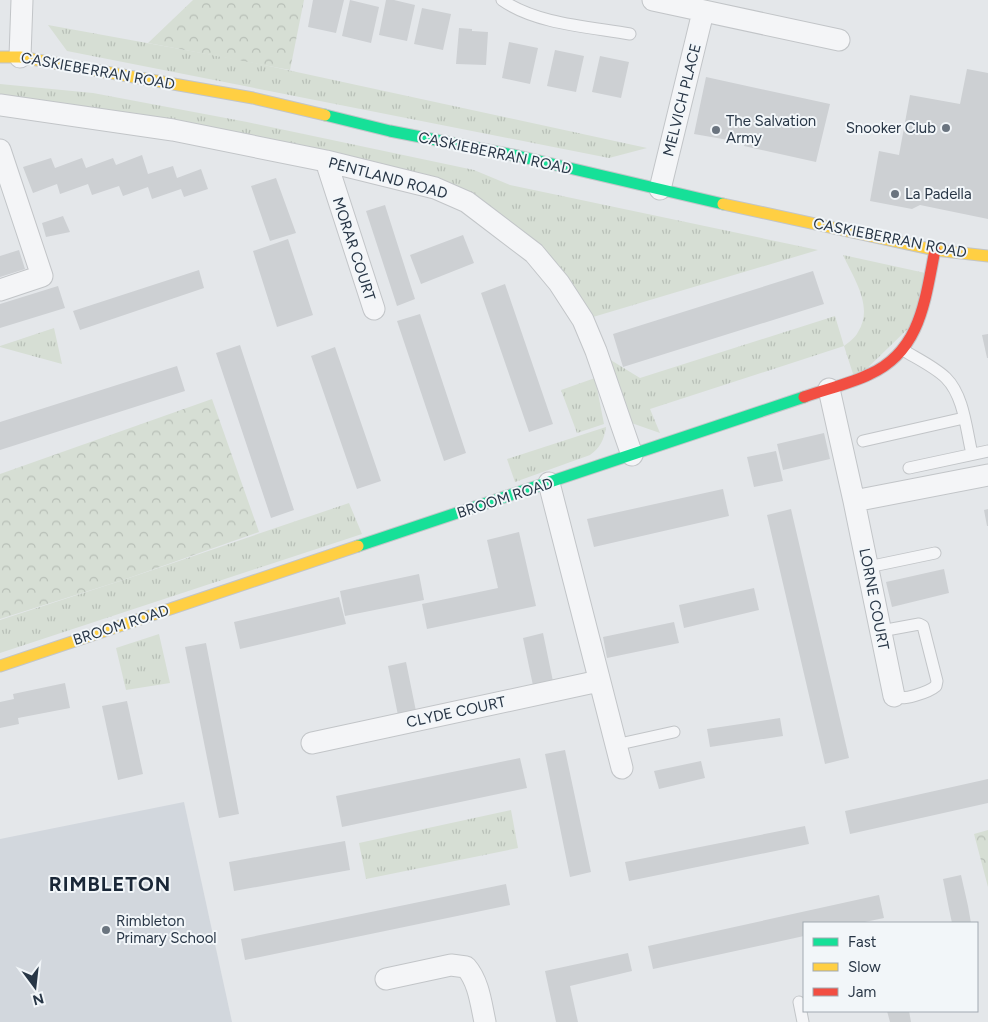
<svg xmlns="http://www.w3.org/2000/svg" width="988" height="1022" viewBox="0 0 988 1022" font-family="Figtree,sans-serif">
<defs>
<pattern id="grass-tufts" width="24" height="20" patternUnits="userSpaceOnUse" patternTransform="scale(1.25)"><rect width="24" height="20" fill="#d6ded4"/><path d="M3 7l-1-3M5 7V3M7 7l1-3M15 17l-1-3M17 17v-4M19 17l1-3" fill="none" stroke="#b8bfb7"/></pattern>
<pattern id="forest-crowns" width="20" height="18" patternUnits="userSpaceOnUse" patternTransform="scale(1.25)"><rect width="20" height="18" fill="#d6ded4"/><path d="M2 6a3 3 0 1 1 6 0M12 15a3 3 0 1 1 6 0" fill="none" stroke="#b8bfb7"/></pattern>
</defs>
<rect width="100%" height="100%" fill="#e4e7ea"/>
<path fill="#d2d7dd" d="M184,802L232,1022H0V839Z"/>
<path fill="url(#grass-tufts)" d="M48,25L246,61L647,148L609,158L67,51Z
M0,84L93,93L247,122L474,170L510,185L818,250L583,320L559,283L435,188L0,105Z
M843,255L930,274L919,318L855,380L844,346L650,409L660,433L620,419L596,351L640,378L835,316L844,346C849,342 855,338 858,332C874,307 854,279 843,255Z
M54,328L62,364L0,347V346Z
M595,378L604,424L577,433L561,390Z
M606,427C604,440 600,448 590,455L515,482L507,459Z
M349,503L362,534L0,653V620L123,580Z
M159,634L170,683L126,690L116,648Z
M511,810L518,848L366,879L359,843Z"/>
<path fill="url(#forest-crowns)" d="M193,0H304L290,70L148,43Z
M212,399L259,532L123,580L0,619V474Z
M988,830V887L974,834Z"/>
<path fill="#cdd0d3" d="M313,0H344L336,33L308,27Z
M350,0L379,7L371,43L342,36Z
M386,0H394L415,5L407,41L379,35Z
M422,8L451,14L443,50L414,44Z
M459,28L472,29V31L488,32L486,65L456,64Z
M509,42L538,48L530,84L502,78Z
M555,50L584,56L576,92L547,86Z
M600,56L629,62L621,98L592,92Z
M967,69L988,73V219L920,205L912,209L870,201L879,151L899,155L910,95L960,104Z
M706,77L830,104L816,162L744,146L746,136L736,134L734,141L694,134Z
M142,155L148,174L173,166L177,178L201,169L208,189L184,197L181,189L152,199L148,187L123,196L119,186L92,195L88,184L60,194L57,184L33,193L23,167L51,158L55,168L82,158L86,168L113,158L116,165Z
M276,178L296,233L270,241L251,186Z
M385,205L415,299L397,306L366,211Z
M63,216L70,232L46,237L42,223Z
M463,235L474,263L421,284L410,255Z
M288,239L313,315L277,327L253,251Z
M19,250L25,269L0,277V256Z
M199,270L204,288L80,330L73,311Z
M813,271L824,304L623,367L613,334Z
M505,284L553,424L529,432L481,293Z
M58,286L65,308L0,328V304Z
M420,314L466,453L444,461L397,321Z
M988,334V358H987L982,335Z
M240,345L294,510L271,518L216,353Z
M335,347L381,481L357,489L311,356Z
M177,366L185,391L0,450V422Z
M824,433L830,459L783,470L777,444Z
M776,451L783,481L754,487L747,457Z
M723,489L729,516L594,547L587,519Z
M791,509L849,758L825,764L767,515Z
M988,509V526H987L984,510Z
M519,532L536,606L427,629L422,604L498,588L487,540Z
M944,569L949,593L892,607L886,582Z
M419,574L424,600L345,616L340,591Z
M754,588L759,610L684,628L679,605Z
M339,597L346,624L240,649L234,622Z
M674,622L679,643L607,658L603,637Z
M543,633L555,691L535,695L523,638Z
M206,643L239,814L219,818L185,647Z
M406,662L418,721L400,725L388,666Z
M65,683L70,708L18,718L19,724L0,728V702L14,699L13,694Z
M127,701L143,774L118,780L102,706Z
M780,718L783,736L710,747L707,729Z
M565,750L591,872L570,877L545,754Z
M520,758L527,788L342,827L336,796Z
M701,761L705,778L659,789L654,771Z
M988,779V803L850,834L845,811Z
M805,826L809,844L629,881L625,862Z
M345,841L350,870L234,891L229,862Z
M961,875L968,906L971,923H952L949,909L943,879Z
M506,884L510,905L245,960L241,939Z
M879,895L884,918L860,923H804V936L653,969L648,946Z
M628,953L632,971L570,986L578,1022H556L545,971Z
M887,1011H909L911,1022H890Z"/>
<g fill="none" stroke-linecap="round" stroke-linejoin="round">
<g stroke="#c2c5c8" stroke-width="13">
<path id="lane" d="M502,0C536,24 590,27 630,34
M903,350C916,358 935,367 946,378C964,396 966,429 972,454
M863,441L964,418
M909,468L988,451
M868,567L935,553
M881,631L919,624L923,626L937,681L936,686C929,692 901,702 894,696
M615,745L674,732
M799,1002L803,1022"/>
</g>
<g stroke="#c2c5c8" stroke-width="23">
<path id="street" d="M653,0L839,40
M20,57L22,0
M0,105L173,130L326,161L435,188L467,202L534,253L559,283L583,320L596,351L632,455
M0,150L42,276L0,290
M326,161L374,309
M660,189L703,12
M829,389L854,501L894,696
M549,483L622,768
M854,501L988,475
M312,743L599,681
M386,979L451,965L466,967C479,982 481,1004 485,1022"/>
</g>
<g stroke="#c2c5c8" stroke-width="13">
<path id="fast" d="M325,115L390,131L518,156L723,204
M358,546L804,397"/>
</g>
<g stroke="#c2c5c8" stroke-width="13">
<path id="slow" d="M0,57H20L253,98L325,115
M723,204L935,250L988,256
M0,666L358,546"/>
</g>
<g stroke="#c2c5c8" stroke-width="13">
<path id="jam" d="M804,397C826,389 850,384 870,374C921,351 925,299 935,250"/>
</g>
<use href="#lane" stroke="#f4f5f7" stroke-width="11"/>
<use href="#street" stroke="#f4f5f7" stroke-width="21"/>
<use href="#fast" stroke="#16e098" stroke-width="11"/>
<use href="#slow" stroke="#ffcf43" stroke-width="11"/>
<use href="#jam" stroke="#f24e42" stroke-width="11"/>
</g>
<g fill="#6a747f" stroke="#f2f6f9" stroke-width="2">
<circle cx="946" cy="128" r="5"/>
<circle cx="716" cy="130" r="5"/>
<circle cx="895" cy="194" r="5"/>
<circle cx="106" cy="930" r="5"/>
</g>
<g text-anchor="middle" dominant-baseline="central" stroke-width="4" stroke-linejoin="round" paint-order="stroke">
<g font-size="15" fill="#283646" stroke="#f2f6f9">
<text transform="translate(98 71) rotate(10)">CASKIEBERRAN ROAD</text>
<text transform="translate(682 100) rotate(-76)">MELVICH PLACE</text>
<text transform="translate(495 153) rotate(12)">CASKIEBERRAN ROAD</text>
<text transform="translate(388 178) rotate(15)">PENTLAND ROAD</text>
<text transform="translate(890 238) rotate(11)">CASKIEBERRAN ROAD</text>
<text transform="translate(354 249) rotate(72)">MORAR COURT</text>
<text transform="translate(505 498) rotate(-18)">BROOM ROAD</text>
<text transform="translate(874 599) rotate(79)">LORNE COURT</text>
<text transform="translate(121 625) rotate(-18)">BROOM ROAD</text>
<text transform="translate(456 712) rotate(-12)">CLYDE COURT</text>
</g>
<g font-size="15" fill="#283646" stroke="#f2f6f9" text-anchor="start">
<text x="726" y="121">The Salvation<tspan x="726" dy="17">Army</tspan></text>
<text x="936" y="128" text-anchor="end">Snooker Club</text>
<text x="905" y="194">La Padella</text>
<text x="116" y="921">Rimbleton<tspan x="116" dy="17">Primary School</tspan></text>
</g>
<g font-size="20" font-weight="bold" letter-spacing="1" fill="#1a2737" stroke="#f2f6f9">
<text x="110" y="884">RIMBLETON</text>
</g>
</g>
<rect x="803" y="922" width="175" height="90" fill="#f2f6f9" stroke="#a1a9b1"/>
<rect x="813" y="938" width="25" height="8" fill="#16e098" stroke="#a1a9b1"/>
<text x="848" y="947" font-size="15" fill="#283646">Fast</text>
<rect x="813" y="963" width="25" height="8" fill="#ffcf43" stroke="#a1a9b1"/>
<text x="848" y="972" font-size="15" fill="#283646">Slow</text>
<rect x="813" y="988" width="25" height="8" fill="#f24e42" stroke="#a1a9b1"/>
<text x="848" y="997" font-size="15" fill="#283646">Jam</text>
<g transform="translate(35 987) rotate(165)" stroke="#f2f6f9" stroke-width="4" paint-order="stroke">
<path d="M0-4L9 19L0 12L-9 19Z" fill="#283646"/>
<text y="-8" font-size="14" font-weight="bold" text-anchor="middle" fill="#283646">N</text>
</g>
</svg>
